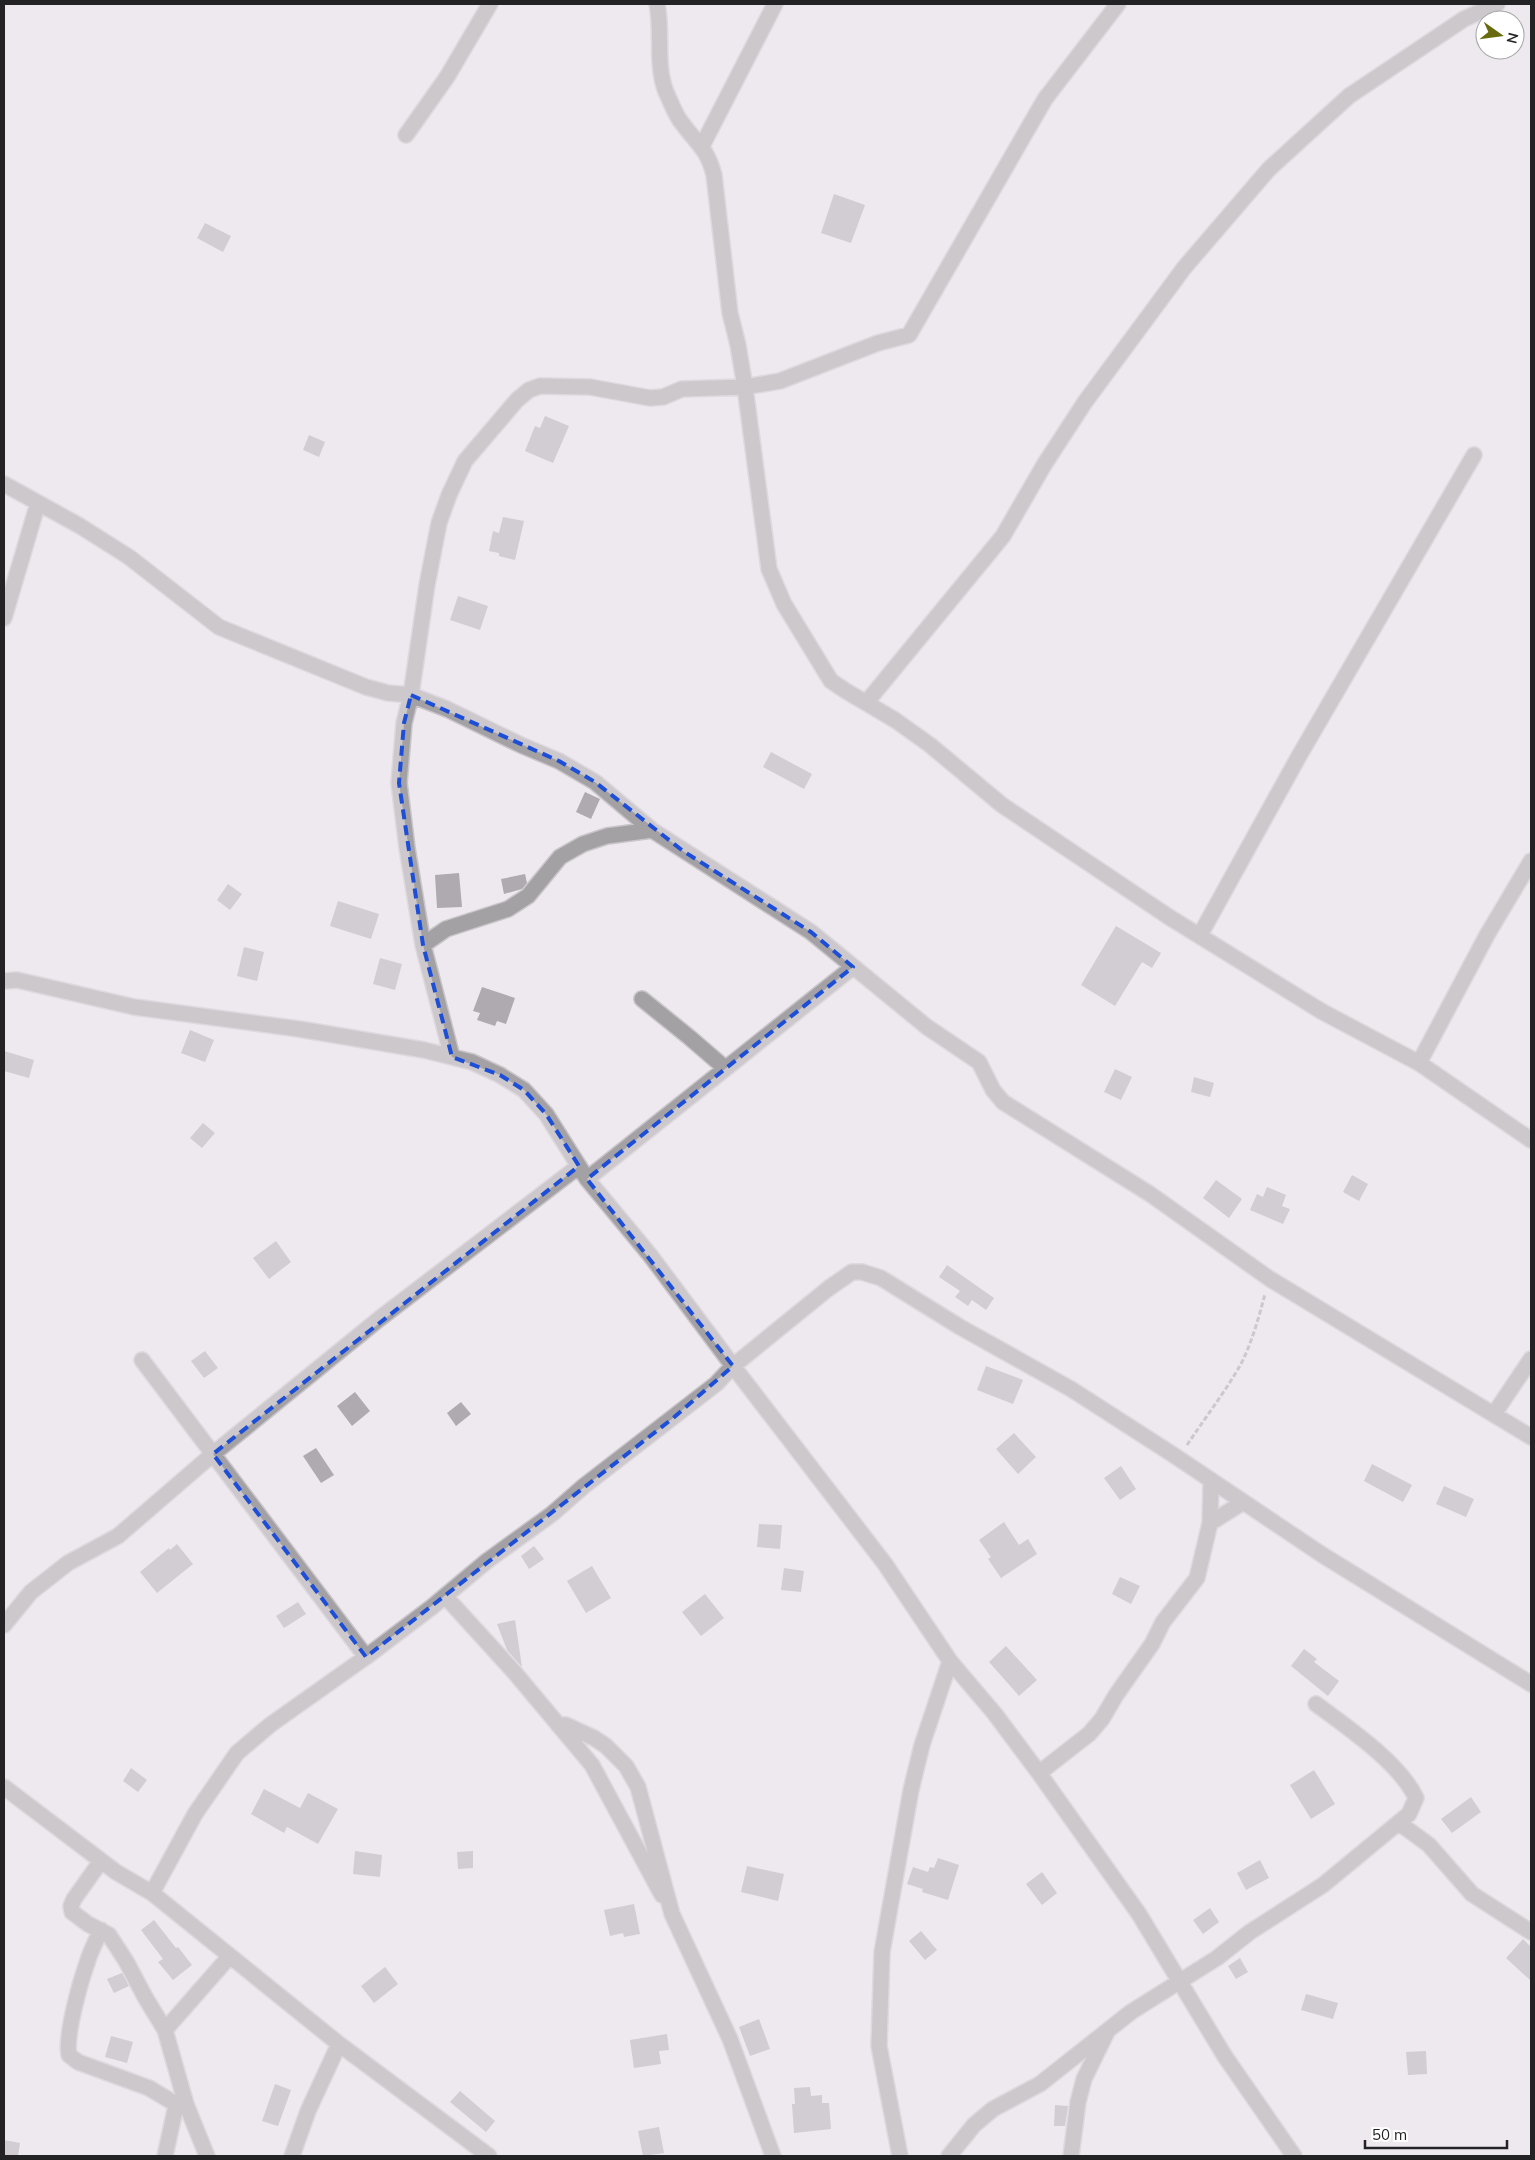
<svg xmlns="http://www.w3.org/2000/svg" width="1535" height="2160" viewBox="0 0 1535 2160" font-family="Mulish,sans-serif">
<rect width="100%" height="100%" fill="#eee9ef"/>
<path fill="#afaaaf" d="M834,194L865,205L851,243L821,233Z
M205,223L231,236L223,252L197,238Z
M545,416L569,426L553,463L525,451L535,426L540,428Z
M309,435L325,442L319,457L303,450Z
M503,517L524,521L515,560L499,556V553L489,551L493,531L499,533Z
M458,596L488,606L480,630L450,620Z
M771,752L812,774L804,789L763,767Z
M585,792L600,799L591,819L576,812Z
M459,873L462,907L437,908L435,875Z
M525,874L527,883L522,889L504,894L501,879Z
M228,884L242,894L230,910L217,900Z
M338,901L379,914L371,939L330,926Z
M1116,926L1161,953L1152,968L1142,962L1115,1006L1081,985Z
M244,947L264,952L257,981L237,976Z
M380,958L402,964L395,990L373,984Z
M482,987L515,998L506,1024L497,1021L495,1026L477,1020L480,1013L473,1011Z
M190,1030L214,1040L205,1062L181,1053Z
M4,1051L34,1060L29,1078L4,1071Z
M1115,1069L1132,1077L1121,1100L1104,1092Z
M1194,1077L1214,1083L1210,1097L1191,1092Z
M203,1123L215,1133L202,1148L190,1138Z
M1352,1175L1368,1184L1359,1201L1343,1192Z
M1216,1180L1242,1199L1229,1218L1203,1198Z
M1267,1187L1286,1195L1282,1206L1290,1209L1283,1224L1250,1210L1257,1194L1263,1197Z
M276,1241L291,1262L269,1279L253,1258Z
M947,1265L994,1298L986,1310L972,1300L968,1306L955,1297L960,1291L939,1277Z
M205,1351L218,1368L204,1378L191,1361Z
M986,1366L1023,1380L1013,1404L977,1390Z
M355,1392L370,1411L352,1426L337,1406Z
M461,1402L471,1414L456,1426L447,1413Z
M1014,1433L1036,1457L1018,1474L996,1449Z
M316,1448L334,1475L321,1483L303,1456Z
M1372,1464L1412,1485L1403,1502L1364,1481Z
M1121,1466L1136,1489L1120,1500L1104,1478Z
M1444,1486L1474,1499L1466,1517L1436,1504Z
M1004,1522L1019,1545L1028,1539L1037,1554L1001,1578L988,1559L991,1557L979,1540Z
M759,1524L782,1525L780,1549L757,1547Z
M177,1544L193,1564L157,1593L140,1572L169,1548L170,1550Z
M534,1546L544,1559L529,1569L521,1556Z
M592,1566L611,1598L586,1613L567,1581Z
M784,1568L804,1571L801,1592L781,1590Z
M1120,1577L1140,1586L1131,1604L1112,1594Z
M705,1594L724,1618L701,1636L682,1612Z
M298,1602L306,1614L284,1628L276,1616Z
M515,1620L522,1667L507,1650L497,1624Z
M1006,1646L1037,1680L1019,1696L989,1662Z
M1304,1649L1317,1659L1314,1662L1339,1681L1328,1696L1291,1666Z
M131,1768L147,1780L138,1792L123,1781Z
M1314,1770L1335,1804L1311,1819L1290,1785Z
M264,1789L300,1808L308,1793L338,1809L318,1844L287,1827L284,1833L251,1814Z
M1471,1797L1481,1812L1452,1833L1441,1819Z
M355,1851L382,1855L380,1877L353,1874Z
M473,1851V1868L458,1869L457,1852Z
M938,1858L959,1865L948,1900L922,1892L923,1889L907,1884L913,1867L928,1872L930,1867L934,1868Z
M1260,1860L1269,1878L1246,1890L1237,1873Z
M747,1866L784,1874L778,1901L741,1892Z
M1042,1872L1057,1893L1042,1905L1026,1884Z
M634,1904L640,1934L624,1937L623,1933L610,1936L604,1910Z
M1210,1908L1219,1922L1203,1934L1193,1920Z
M154,1920L176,1948L178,1947L192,1965L173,1980L158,1962L163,1959L141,1930Z
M921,1931L937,1950L925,1960L909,1941Z
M1523,1939L1531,1947V1981L1506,1958Z
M1240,1958L1248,1972L1236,1979L1228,1966Z
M385,1967L398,1984L374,2003L361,1986Z
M122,1973L129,1986L114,1993L107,1979Z
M1306,1994L1338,2003L1333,2019L1301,2010Z
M759,2019L770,2049L750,2056L739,2027Z
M667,2034L669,2050L659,2051L661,2064L634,2068L630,2040Z
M111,2036L133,2042L127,2063L105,2057Z
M1426,2051L1427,2074L1408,2075L1406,2052Z
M275,2084L291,2090L278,2126L262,2121Z
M810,2087L811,2096L822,2095V2103H829L831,2129L794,2133L792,2104H795L794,2088Z
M460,2091L495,2121L486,2132L450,2102Z
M1055,2105L1068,2106L1065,2126H1054Z
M659,2127L664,2153L643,2156L638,2131Z
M4,2140L20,2143L18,2156H4Z"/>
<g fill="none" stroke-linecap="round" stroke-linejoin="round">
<g stroke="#c9c5ca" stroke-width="18">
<path id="minor" d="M657,4C663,33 655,64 666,92C670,100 676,117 682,123C697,144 707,148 714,175L730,313L738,345L745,387L769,569L784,604L831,681L846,691L895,720L930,745L1002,805L1169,917L1321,1011L1419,1063L1531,1140
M1118,4L1045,99L909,335L878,343L780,381L745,387L682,389L663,397L650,398L590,387L540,386L529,390L517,400L465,461L449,495L439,523L427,585L411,695L447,709L521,745L559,761L595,782L652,830L811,932L927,1027L979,1062L993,1090L1003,1102L1150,1194L1270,1279L1531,1437
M406,135L447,77L490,4
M702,146L775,4
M4,484L80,526L129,557L219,627L366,687L388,693L411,695L404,723L399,783L407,848L423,945L452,1057
M4,618L38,503
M866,703L1003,536L1044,465L1085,402L1184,268L1269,169L1349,96L1464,19L1497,4
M1200,935L1299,756L1474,455
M423,945L446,929L508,909L528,896L560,857L583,844L607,836L652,830
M4,981L17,980L134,1007L299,1029L424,1050L472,1062L500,1075L524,1090L546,1114L587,1179L650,1255L733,1366L885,1564L950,1661L995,1714L1039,1773L1139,1914L1224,2055L1294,2156
M642,999L689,1037L725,1068
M1419,1063L1487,935L1531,861
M587,1179L853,967
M142,1360L366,1657
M1494,1414L1531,1359
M1210,1523L1242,1503
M445,1596L515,1673L592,1765L662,1895
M4,1625L31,1592L68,1563L118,1536L213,1454L379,1319L579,1166
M558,1725H566L594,1738L606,1746L626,1766L638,1787L672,1914L730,2039L773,2156
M1039,1773L1089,1734L1102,1719L1116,1695L1152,1644L1163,1622L1197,1578L1210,1523L1211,1482
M4,1787L116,1872L152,1893L339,2044L489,2156
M1399,1823L1429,1845L1472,1894L1531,1932
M101,1861L74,1899L71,1906L72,1912L88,1924L109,1935L126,1961L145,1997L165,2030L186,2104L207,2156
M152,1893L195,1814L237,1753L270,1725L366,1657L432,1607L487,1561L552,1514L584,1486L716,1384L733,1366L829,1288L852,1272H862L881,1278L960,1327L1071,1389L1172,1454L1321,1554L1531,1684
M101,1930C96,1941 90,1952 87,1963C80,1983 65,2036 69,2055L78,2062L149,2088L179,2106
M165,2030L229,1957
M165,2156L175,2110L179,2106L186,2104
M292,2156L308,2111L339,2044
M900,2156L879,2046L882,1952L911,1790L922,1745L950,1661
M949,2156L974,2125L993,2109L1040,2084L1131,2012L1217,1958L1250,1932L1323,1885L1409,1814L1416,1798C1400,1763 1347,1727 1316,1704
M1071,2156L1078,2102L1084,2079L1107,2032"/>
</g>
<path stroke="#a29fa3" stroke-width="3" stroke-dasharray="5 2.5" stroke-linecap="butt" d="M1187,1445C1205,1418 1225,1392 1241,1364C1252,1342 1259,1317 1265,1294"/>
<use href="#minor" stroke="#a3a1a3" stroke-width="15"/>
</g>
<path d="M0 0H1535V2160H0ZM411,695L559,761L595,782L683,851L811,932L853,967L587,1179L733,1366L672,1419L366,1657L213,1454L579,1166L546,1114L524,1090L500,1075L452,1057L423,945L399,783L404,723Z" fill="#eee9ef" fill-opacity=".55" fill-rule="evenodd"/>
<path fill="none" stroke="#1d4ed8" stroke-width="4" stroke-dasharray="10 6" stroke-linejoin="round" d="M411,695L559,761L595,782L683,851L811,932L853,967L587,1179L733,1366L672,1419L366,1657L213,1454L579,1166L546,1114L524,1090L500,1075L452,1057L423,945L399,783L404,723Z"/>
<rect width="1535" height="2160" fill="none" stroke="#232224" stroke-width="10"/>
<g transform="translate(1500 35) rotate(104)"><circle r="24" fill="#ffffff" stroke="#a7a7a7"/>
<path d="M0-4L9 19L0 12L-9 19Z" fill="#676b0d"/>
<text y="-8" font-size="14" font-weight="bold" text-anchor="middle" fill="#232224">N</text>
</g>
<path d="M1365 2140v8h142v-8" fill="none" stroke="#232224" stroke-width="2.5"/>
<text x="1372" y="2140" font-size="15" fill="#232224" stroke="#ffffff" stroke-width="4" paint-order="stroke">50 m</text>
</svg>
